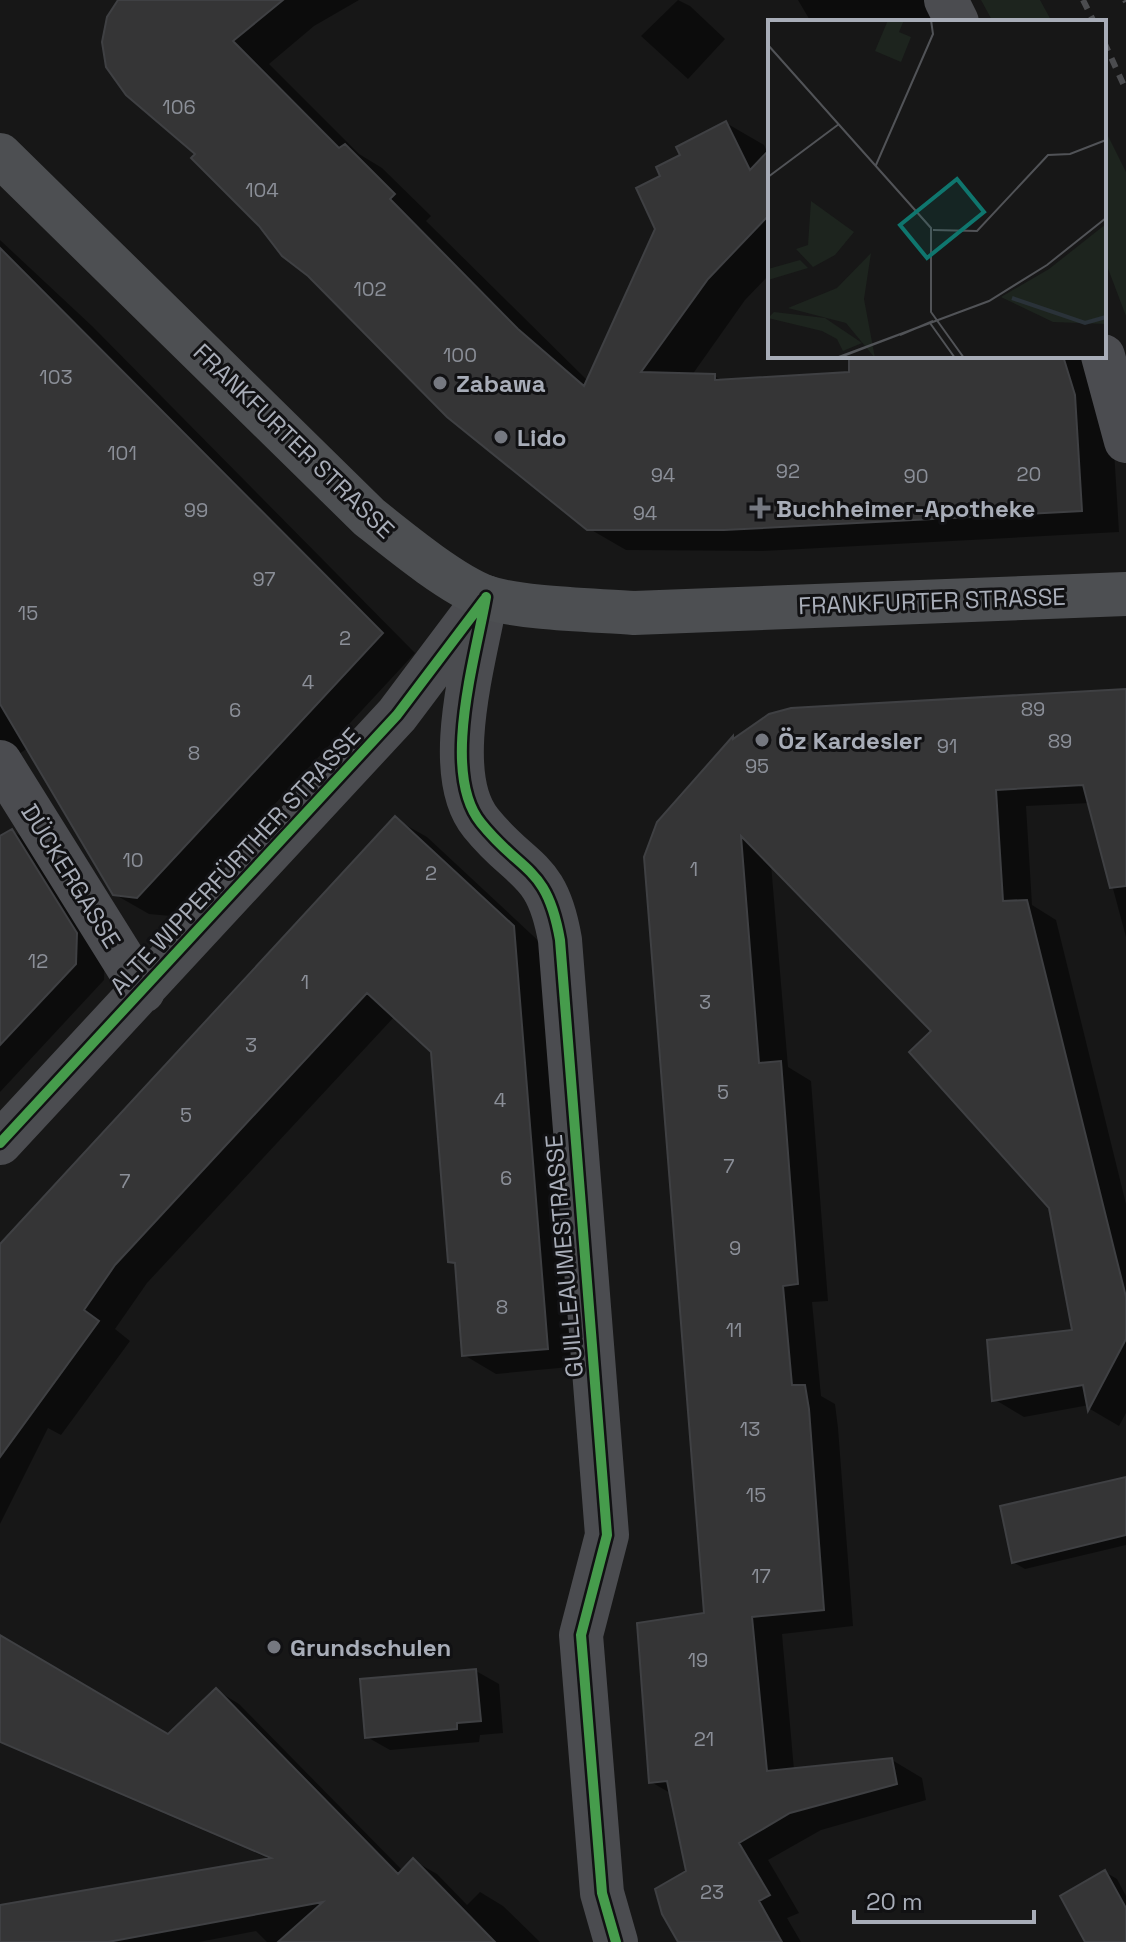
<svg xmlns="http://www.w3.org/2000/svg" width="1126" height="1942" viewBox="0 0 1126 1942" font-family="'Space Grotesk',sans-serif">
<rect width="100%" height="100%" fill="#171717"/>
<path fill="#1d241e" d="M981,0H1040L1052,22H993Z
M1104,128L1126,172V316L1104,258Z"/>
<path fill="#0007" d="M121,0H359L314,26L269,64L359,154L382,168L431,216L426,221L588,381L658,229L663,177L682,156L726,123L764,145L770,158V274L745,300L692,375L714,376L724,381L852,374L851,356H1092L1112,417L1119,532L763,551L626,550L588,528L198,154Z
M678,0L690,6L725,39L688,79L641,36Z
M798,0H931L944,22H811Z
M0,240L92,326L415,653L171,916L149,914L114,894L28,748L0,766Z
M1126,691V937L1090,803L1026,806L1032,905L1056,920L1126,1204V1413L1119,1426L1090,1409L1089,1405L1024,1417L994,1399L1075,1331L1051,1207L934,1031L771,864L788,1067L811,1081L828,1301L812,1302L821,1396L835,1404L838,1428L853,1626L782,1634L794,1770L892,1760L922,1778L926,1800L821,1830L768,1860L799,1913L787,1918L801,1942H680L689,1872L672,1794L651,1782L707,1614L659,823L733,739Z
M395,819L427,837L545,947L580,1366L496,1374L464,1355L457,1265L450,1261L433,1051L395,1016L147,1283L115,1329L130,1341L61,1435L48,1428L0,1524V1271Z
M12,831L41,848L105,951L104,980L0,1092V839Z
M1126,1479V1545L1025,1569L1013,1562Z
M0,1654L169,1736L216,1690L239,1704L403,1871L414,1861L437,1874L467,1905L480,1892L503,1906L540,1942H267L256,1931L199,1942H0V1907L272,1860L0,1743Z
M476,1671L499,1684L503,1733L480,1735L479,1742L390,1750L367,1737Z
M1105,1872L1117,1879L1126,1896V1942H1087Z"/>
<path fill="#353536" stroke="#3f4043" stroke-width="2" d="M118,0H283L233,41L339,148L345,144L395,194L390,199L518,329L584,386L655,229L636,188L660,176L656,167L680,155L676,147L726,121L750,170L770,149V214L708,279L641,372L715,374V380L849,372V356H1063L1075,395L1082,511L724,530H587L447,417L308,276L282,256L259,226L191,158L195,154L126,95L106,67L102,42L107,17Z
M0,248L383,633L137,898L113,895L0,704Z
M1126,689V886L1110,888L1083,785L996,790L1003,901L1027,900L1126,1297V1339L1088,1411L1083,1385L992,1401L987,1340L1072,1330L1049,1208L909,1052L931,1031L741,836L759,1063L781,1061L798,1284L783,1286L792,1385H805L809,1409L824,1610L752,1617L767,1771L892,1758L897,1784L790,1813L739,1843L770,1895L759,1901L782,1942H678L662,1914L655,1889L686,1871L667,1781L649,1783L637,1623L704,1613L644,857L657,822L733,736V739L769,714L791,708Z
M395,816L514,926L548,1349L462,1356L455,1263L448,1262L431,1052L367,993L115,1265L84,1310L99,1321L0,1457V1244Z
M12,829L77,933L76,964L0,1045V836Z
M1126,1477V1535L1012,1563L1000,1506Z
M0,1635L168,1734L216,1688L398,1874L413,1858L495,1942H278L323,1902L108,1942H0V1905L271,1858L0,1742Z
M476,1669L481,1721L457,1723V1729L365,1738L360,1679Z
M1105,1870L1126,1908V1942H1085L1060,1896Z"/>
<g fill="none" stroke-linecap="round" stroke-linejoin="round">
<path stroke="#4b4c50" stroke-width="44" d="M946,0L957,22
M1103,356L1126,441
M486,597C476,656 440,773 481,823C522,874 547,865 560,940L607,1535L581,1635L602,1893L616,1942
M0,762L143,991
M0,1143L397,715L482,602"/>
<path stroke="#4d4f52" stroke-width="44" d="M0,155L369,517C399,541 451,584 486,597C521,609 595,610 634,613L1126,594"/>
<path stroke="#4b4c4f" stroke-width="6" stroke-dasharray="10 8" stroke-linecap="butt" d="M1083,0L1094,22
M1125,0L1126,2
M1104,42L1126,90"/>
<g stroke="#111113" stroke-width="15">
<path id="cycleway" d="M486,597C476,656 440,773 481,823C522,874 547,865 560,940L607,1535L581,1635L602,1893L616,1942
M0,1143L397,715L484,600"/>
</g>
<use href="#cycleway" stroke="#469c4c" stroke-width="10"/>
</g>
<g fill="#757880" stroke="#111113" stroke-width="3">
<circle cx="440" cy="383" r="8"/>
<circle cx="501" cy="437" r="8"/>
<path d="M756 496h8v8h8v8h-8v8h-8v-8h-8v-8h8z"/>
<circle cx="762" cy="740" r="8"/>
<circle cx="274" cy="1647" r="8"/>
</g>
<g text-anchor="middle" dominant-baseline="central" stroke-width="6" stroke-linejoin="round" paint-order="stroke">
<g font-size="20" fill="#8b8f98">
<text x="179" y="107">106</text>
<text x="262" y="190">104</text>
<text x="370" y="289">102</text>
<text x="460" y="355">100</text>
<text x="56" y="377">103</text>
<text x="122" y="453">101</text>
<text x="788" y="471">92</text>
<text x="1029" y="474">20</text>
<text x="663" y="475">94</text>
<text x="916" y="476">90</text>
<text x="196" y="510">99</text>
<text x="645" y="513">94</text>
<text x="264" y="579">97</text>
<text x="28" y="613">15</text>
<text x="345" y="638">2</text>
<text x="308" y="682">4</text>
<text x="1033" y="709">89</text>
<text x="235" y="710">6</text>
<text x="1060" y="741">89</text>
<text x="947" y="746">91</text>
<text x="194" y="753">8</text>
<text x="757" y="766">95</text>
<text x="133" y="860">10</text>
<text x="694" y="869">1</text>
<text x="431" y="873">2</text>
<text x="38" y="961">12</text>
<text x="305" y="982">1</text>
<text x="705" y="1002">3</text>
<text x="251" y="1045">3</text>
<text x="723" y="1092">5</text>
<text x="500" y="1100">4</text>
<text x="186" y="1115">5</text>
<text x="729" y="1166">7</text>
<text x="506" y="1178">6</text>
<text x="125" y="1181">7</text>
<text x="735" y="1248">9</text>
<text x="502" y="1307">8</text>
<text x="734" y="1330">11</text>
<text x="750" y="1429">13</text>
<text x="756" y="1495">15</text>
<text x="761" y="1576">17</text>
<text x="698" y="1660">19</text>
<text x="704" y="1739">21</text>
<text x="712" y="1892">23</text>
</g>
<g font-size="24" font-weight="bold" fill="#a8adb8" stroke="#111113" text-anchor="start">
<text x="456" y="383">Zabawa</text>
<text x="517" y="437">Lido</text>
<text x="776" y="508">Buchheimer-Apotheke</text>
<text x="778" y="740">Öz Kardesler</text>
<text x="290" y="1647">Grundschulen</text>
</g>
<g font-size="24" fill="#a8adb8" stroke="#111113">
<text transform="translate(294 441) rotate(44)">FRANKFURTER STRASSE</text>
<text transform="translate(932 601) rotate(-2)">FRANKFURTER STRASSE</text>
<text transform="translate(235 861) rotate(-47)">ALTE WIPPERFÜRTHER STRASSE</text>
<text transform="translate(71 876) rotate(58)">DÜCKERGASSE</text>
<text transform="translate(564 1256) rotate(-95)">GUILLEAUMESTRASSE</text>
</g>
</g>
<g transform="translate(768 20)">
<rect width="338" height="338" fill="#171717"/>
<path d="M120,0H136L131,12L143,17L133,42L107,31ZM43,181L86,212L67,235L45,247L28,229L40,225ZM338,204V304L285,302L233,277L281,249ZM103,233L96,279L107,338L78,303L20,288L69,268ZM32,240L40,248L0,260V249ZM6,292L57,298L94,323L75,331L69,319L54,311L0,298Z" fill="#1d241e"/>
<path fill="none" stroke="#2a3239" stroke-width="4" d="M244,278L317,303L338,297"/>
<path fill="none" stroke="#515357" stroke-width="2" d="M0,25L163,208V292L196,338M108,145L165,14L163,0M0,157L71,104M165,210L209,211L280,135L302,134L338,120M162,303L187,338M132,315L165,301M68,338L221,281L279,245L338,198M70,338L164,302"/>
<path fill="#0f766e" fill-opacity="0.15" stroke="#0f766e" stroke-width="4" d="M189,159L216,192L159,238L132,205Z"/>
<rect width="338" height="338" fill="none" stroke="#a8adb8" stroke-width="4"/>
</g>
<path d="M854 1910v12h180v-12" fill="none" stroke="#a8adb8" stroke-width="4"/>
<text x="866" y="1910" font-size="24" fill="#a8adb8" stroke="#111113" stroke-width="6" paint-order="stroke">20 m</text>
</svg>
